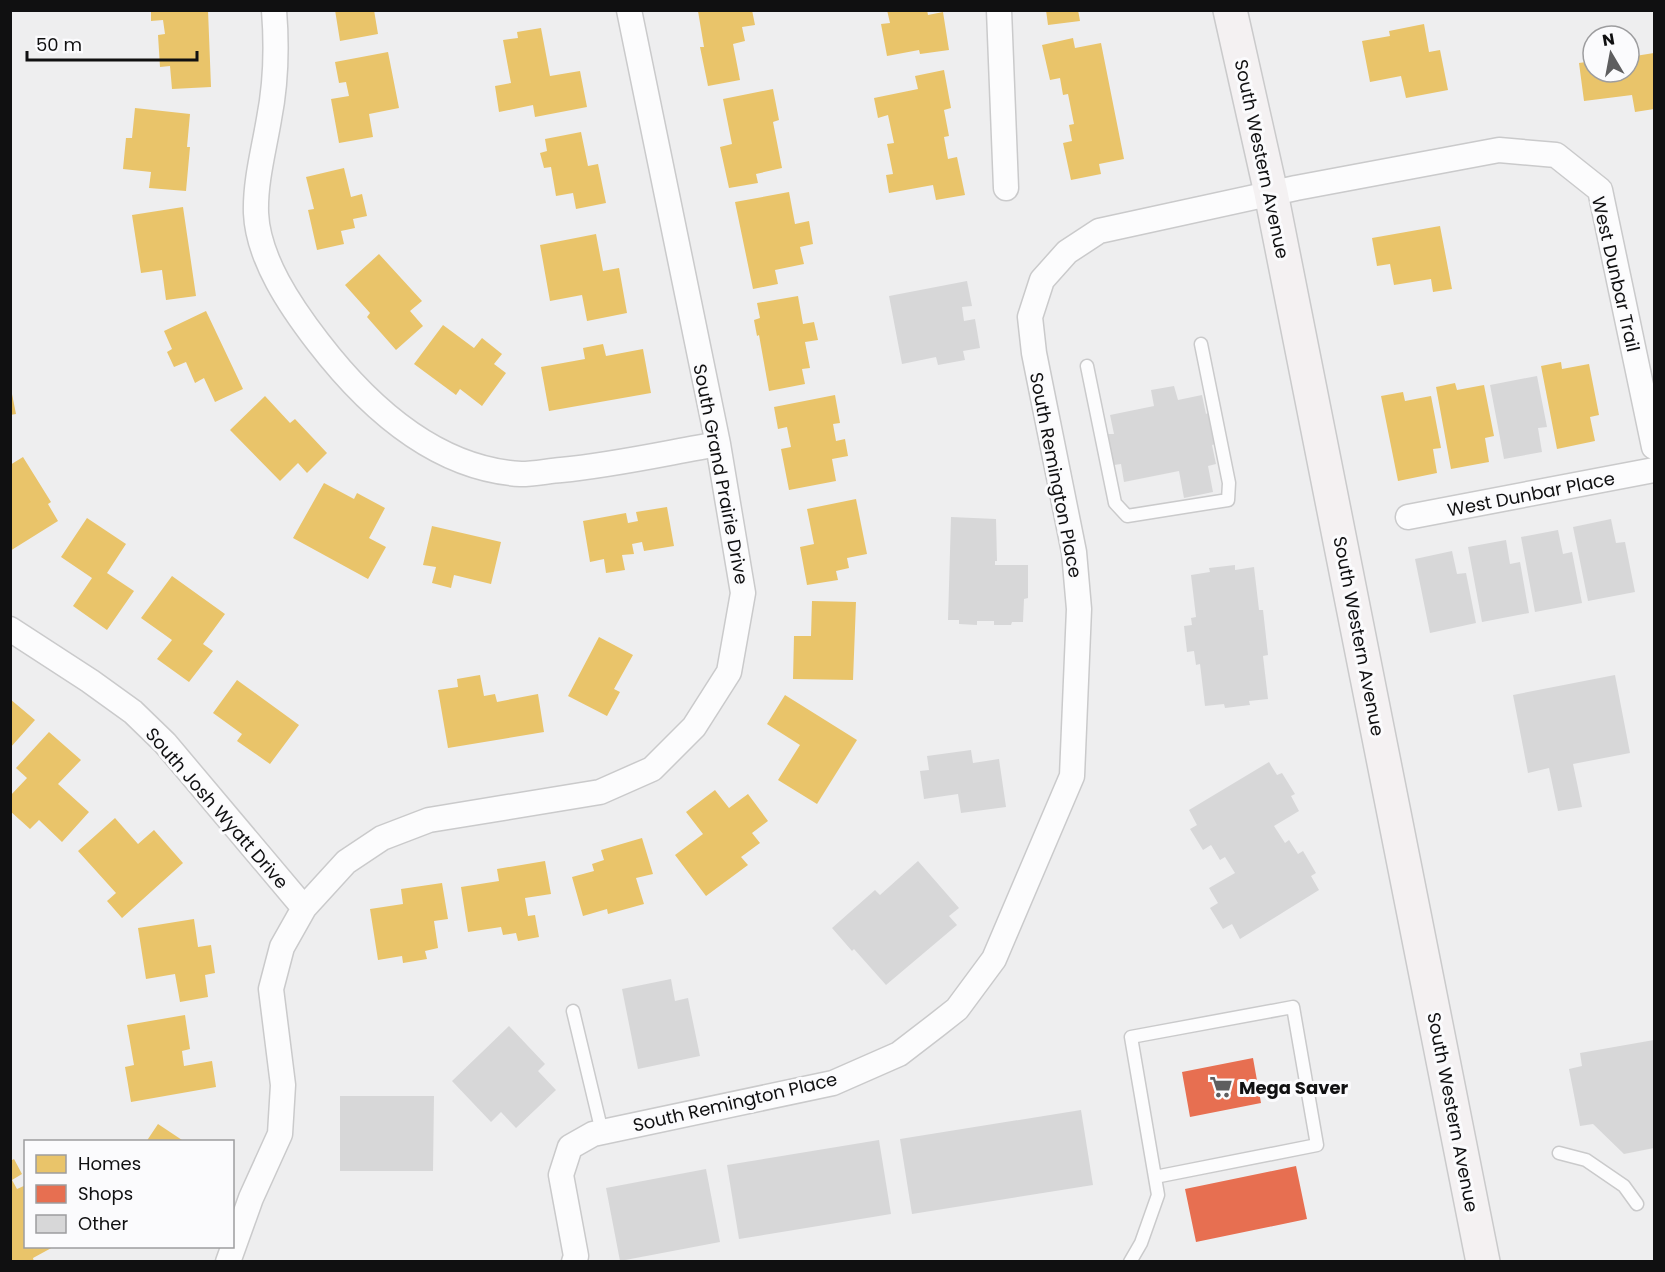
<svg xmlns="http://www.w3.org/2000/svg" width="1665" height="1272" viewBox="0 0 1665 1272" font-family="Poppins,sans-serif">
<rect width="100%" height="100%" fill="#eeeeef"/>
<path fill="#e9c46a" d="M151,10H208L211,87L172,89L170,66L160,67L158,35L165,34L163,20L151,21Z
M335,10H374L378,34L340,41Z
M752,10L755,25L742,27L745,41L733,44L740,80L708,86L700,47H704L698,11Z
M887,10H927L928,15L943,12L949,50L920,54L919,50L887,56L881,24L890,23Z
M1046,10H1078L1080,21L1048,25Z
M1424,24L1429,52L1440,50L1448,90L1406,98L1401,76L1370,82L1362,41L1390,36L1389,31Z
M541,28L550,76L580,71L587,107L535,117L533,105L499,112L495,86L511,83L503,40L518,38L517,32Z
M1073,38L1075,48L1101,43L1124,159L1099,164L1101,174L1071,180L1063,143L1072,141L1069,125L1074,124L1068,94L1063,95L1060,78L1050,80L1042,45Z
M388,52L399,108L369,114L373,137L339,143L331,99L349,96L346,82L339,83L335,62Z
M1654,53V109L1635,112L1632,95L1584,101L1579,63L1593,61V72H1629V57Z
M944,70L951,108L944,110L949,136L944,137L948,159L957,157L965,195L936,200L933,185L889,193L886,175L893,174L887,144L894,143L888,115L878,118L874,98L918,89L915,76Z
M773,89L779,120L773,122L782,168L756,174L758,183L729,188L720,147L732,144L723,99Z
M135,108L190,114L187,147H190L186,191L149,188L151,172L123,169L126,138H132Z
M581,132L588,166L598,164L606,203L576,209L573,193L556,196L551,167L544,168L540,153L547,151L545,139Z
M344,168L351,197L362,194L367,216L353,219L355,228L341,231L344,244L317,250L308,210L314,209L306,177Z
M789,192L795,224L809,221L813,244L800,247L804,264L775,270L778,284L753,289L735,202Z
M183,207L196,296L166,300L162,270L141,273L132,215Z
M1440,226L1452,289L1433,292L1431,279L1394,285L1390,264L1377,266L1372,238Z
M596,234L603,271L619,268L627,313L587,321L582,295L550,301L540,245Z
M379,254L422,301L410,311L423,326L396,350L367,317L370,313L345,285Z
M798,296L803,324L814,322L818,340L805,342L810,368L802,369L805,384L769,391L759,335L757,336L754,320L760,318L757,303Z
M206,311L243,389L215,402L204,378L195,383L186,362L174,367L167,352L172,349L164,331Z
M443,325L474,348L482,338L502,354L494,364L506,373L482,406L460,389L456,395L414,364Z
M603,344L606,356L643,349L651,393L549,411L541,367L585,359L583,348Z
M1561,362L1562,369L1589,364L1599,415L1590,417L1595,441L1557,449L1541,366Z
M1455,383L1457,390L1484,385L1494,436L1485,438L1489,462L1451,469L1436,387Z
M10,384L16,414L10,415Z
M1403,392L1405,401L1431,396L1441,448L1433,449L1437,473L1398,481L1381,396Z
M835,395L840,423L833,424L836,441L845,439L848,456L832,459L836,481L789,490L781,449L791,447L787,427L778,429L774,407Z
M265,396L290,423L295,419L327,453L307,473L298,463L280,481L230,430Z
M23,457L51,502L48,504L58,521L10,551V465Z
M324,483L354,499L357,493L385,508L369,538L386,547L368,579L293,538Z
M856,499L867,554L847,558L849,568L836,571L838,580L807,585L800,547L814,544L807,509Z
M667,507L674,546L644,551L642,542L632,544L634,554L622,555L625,570L606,573L604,559L590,562L583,521L626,513L628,523L638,521L636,512Z
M87,518L126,544L107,573L134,591L107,630L73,606L92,578L61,557Z
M432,526L501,542L491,584L454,575L451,588L432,583L436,567L423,565Z
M172,576L225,614L203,644L213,651L189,682L157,659L172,640L141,618Z
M812,601L856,602L853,680L793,679L794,636H811Z
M599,637L633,655L614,689L620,692L607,716L568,696Z
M480,675L484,696L495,694L497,702L538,694L544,732L448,748L438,690L458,687L457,679Z
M237,680L299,725L270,764L237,741L242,734L213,713Z
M785,695L857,740L817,804L778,780L800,745L767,724Z
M10,699L35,720L10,748Z
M49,732L81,760L58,784L89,812L62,842L39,820L30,829L10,811V796L27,778L16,768Z
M715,790L729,808L748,794L768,821L752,833L760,843L741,857L748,865L706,896L675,855L703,834L686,812Z
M115,818L138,844L154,830L183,863L122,918L107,901L116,893L78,851Z
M642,838L653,874L636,878L644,904L608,914L607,909L583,916L572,877L594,871L592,864L604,860L601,850Z
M545,861L551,894L525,898L528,916L535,915L539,937L518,941L516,933L503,935L501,927L468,932L461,887L499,881L497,869Z
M442,883L448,919L434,921L438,948L425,951L427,959L403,963L402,956L378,960L370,909L403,904L401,889Z
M194,919L198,947L211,945L215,973L205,975L208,997L180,1002L175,974L146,979L138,928Z
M185,1015L190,1049L182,1051L184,1066L212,1061L216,1087L131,1102L125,1067L134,1065L127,1025Z
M158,1124L185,1142H146Z
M14,1159L22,1174L12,1180L17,1189L26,1185V1246H55L33,1258L34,1262H10V1161Z"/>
<path fill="#e76f51" d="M1253,1058L1261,1103L1190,1117L1182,1072Z
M1296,1166L1307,1219L1196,1242L1185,1189Z"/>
<path fill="#d7d7d8" d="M967,281L972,306L962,307L964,321L975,319L980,348L963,351L965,360L938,365L936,357L902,364L889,296Z
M1537,376L1547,427L1538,428L1542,452L1504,459L1490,385Z
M1174,386L1178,400L1202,395L1206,414L1208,413L1215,444L1212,445L1216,464L1208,466L1213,492L1184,498L1179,471L1124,482L1121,464L1114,465L1108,434H1114L1110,415L1154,406L1151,390Z
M951,517L996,519L997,561H995V565H1028V598L1024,599L1023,622H1012L1011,625H994V621H977V625L959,624V620H948Z
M1611,519L1616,543L1625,542L1635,592L1588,601L1573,527Z
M1558,530L1563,554L1572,552L1582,603L1535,612L1521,537Z
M1506,540L1510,564L1520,562L1529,613L1482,622L1468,547Z
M1452,551L1457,574L1466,573L1476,623L1430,633L1415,559Z
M1235,565V570L1254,567L1259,610H1263L1268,655L1263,656L1268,699L1249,701L1250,705L1225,708L1224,704L1205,706L1200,664L1196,665L1194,651L1187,652L1184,626L1192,625L1191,618L1196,617L1191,575L1210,572L1209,568Z
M1615,675L1630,753L1573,764L1582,807L1558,811L1549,768L1528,773L1513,695Z
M971,750L973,763L999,759L1006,807L961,813L958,794L924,799L920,771L929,770L927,756Z
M1269,762L1277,775L1282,773L1295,794L1291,796L1299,811L1274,826L1285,843L1289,840L1298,854L1303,851L1316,873L1311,876L1319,890L1240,939L1232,924L1223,929L1210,908L1218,903L1209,888L1235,873L1225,857L1220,860L1211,845L1203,850L1190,829L1197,825L1189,810Z
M918,861L959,908L949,916L957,925L886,985L854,949L852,951L832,928L875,890L880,895Z
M671,979L675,1001L688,998L700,1056L638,1069L622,989Z
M509,1026L545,1064L538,1071L556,1090L516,1128L501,1112L491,1122L452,1081Z
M1654,1040V1148L1624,1154L1593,1124L1580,1126L1569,1069L1582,1066L1580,1053Z
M340,1096H434L433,1171H340Z
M1081,1110L1093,1185L912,1214L900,1139Z
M879,1140L891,1214L739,1239L727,1165Z
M706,1169L720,1242L620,1261L606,1188Z"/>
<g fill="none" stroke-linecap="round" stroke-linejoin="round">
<g stroke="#cacacb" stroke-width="15">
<path id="service" d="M1087,366L1115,503L1127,516L1228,500L1229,483L1201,344
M573,1011L602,1132
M1559,1153L1586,1160L1624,1186L1637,1204
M1130,1262L1141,1243L1158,1195L1131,1037L1293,1007L1317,1145L1155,1177"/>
</g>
<g stroke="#cacacb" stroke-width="27">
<path id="minor" d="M274,10C277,47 276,83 269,119C264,149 255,182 256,213C258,259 291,307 318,342C368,407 435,469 521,474C534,474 548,471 561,470C614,465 666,453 718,444
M999,10L1006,188
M1408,517L1654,470
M10,629L90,681L133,712L165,743L304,908
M228,1262L251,1198L280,1134L283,1085L271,989L282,947L304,908L346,862L382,838L429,820L600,792L652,769L694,727L729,672L743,593L718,444L629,10
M574,1262L576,1256L561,1175L570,1147L593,1134L833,1083L899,1054L938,1024L957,1009L994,959L1072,776L1079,609L1074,552L1034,353L1030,317L1042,280L1067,252L1099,231L1296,188L1499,150L1556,155L1600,190L1654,447"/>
</g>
<g stroke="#cacacb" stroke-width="36">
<path id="secondary" d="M1230,10L1271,193L1483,1262"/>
</g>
<use href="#service" stroke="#fcfcfd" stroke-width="12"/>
<use href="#minor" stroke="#fcfcfd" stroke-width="24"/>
<use href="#secondary" stroke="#f4f1f2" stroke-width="33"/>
</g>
<defs>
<g id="supermarket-bare" transform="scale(1.8)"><path d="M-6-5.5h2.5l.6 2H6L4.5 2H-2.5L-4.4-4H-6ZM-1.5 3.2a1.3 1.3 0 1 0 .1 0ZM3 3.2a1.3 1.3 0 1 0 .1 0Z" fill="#5e5e5f" stroke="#fbfbfd" stroke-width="2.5" paint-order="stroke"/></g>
</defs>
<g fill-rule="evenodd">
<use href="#supermarket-bare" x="1221" y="1087"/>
</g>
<g text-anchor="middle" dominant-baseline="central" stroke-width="6" stroke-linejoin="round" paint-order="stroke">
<g font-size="18" fill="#101011" stroke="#fbfbfd">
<text transform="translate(1262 159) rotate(78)">South Western Avenue</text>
<text transform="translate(1616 274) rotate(77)">West Dunbar Trail</text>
<text transform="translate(721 474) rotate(79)">South Grand Prairie Drive</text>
<text transform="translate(1056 475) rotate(79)">South Remington Place</text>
<text transform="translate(1531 494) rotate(-11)">West Dunbar Place</text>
<text transform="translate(1359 636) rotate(79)">South Western Avenue</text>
<text transform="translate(217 808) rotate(49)">South Josh Wyatt Drive</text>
<text transform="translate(735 1102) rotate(-13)">South Remington Place</text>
<text transform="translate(1453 1112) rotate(79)">South Western Avenue</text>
</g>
<g font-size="18" font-weight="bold" fill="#101011" stroke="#fbfbfd" text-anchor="start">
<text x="1239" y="1087">Mega Saver</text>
</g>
</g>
<rect width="1665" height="1272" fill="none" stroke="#101011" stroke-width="24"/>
<rect x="24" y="1140" width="210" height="108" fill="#fbfbfd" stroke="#9d9d9f" stroke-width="1.5"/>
<rect x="36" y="1155" width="30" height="18" fill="#e9c46a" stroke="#9d9d9f" stroke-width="1.5"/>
<text x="78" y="1170" font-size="18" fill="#101011">Homes</text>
<rect x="36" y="1185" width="30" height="18" fill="#e76f51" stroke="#9d9d9f" stroke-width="1.5"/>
<text x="78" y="1200" font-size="18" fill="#101011">Shops</text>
<rect x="36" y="1215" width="30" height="18" fill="#d7d7d8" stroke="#9d9d9f" stroke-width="1.5"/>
<text x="78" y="1230" font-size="18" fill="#101011">Other</text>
<g transform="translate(1611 54) rotate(350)"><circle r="28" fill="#fbfbfd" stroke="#9d9d9f" stroke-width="1.5"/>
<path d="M0-4.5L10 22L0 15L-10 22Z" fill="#5e5e5f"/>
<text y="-9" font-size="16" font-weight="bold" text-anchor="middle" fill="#101011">N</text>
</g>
<path d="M27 51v9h170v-9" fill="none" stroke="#101011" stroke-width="3"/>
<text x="36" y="51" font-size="18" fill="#101011" stroke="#fbfbfd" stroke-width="4.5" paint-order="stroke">50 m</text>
</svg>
